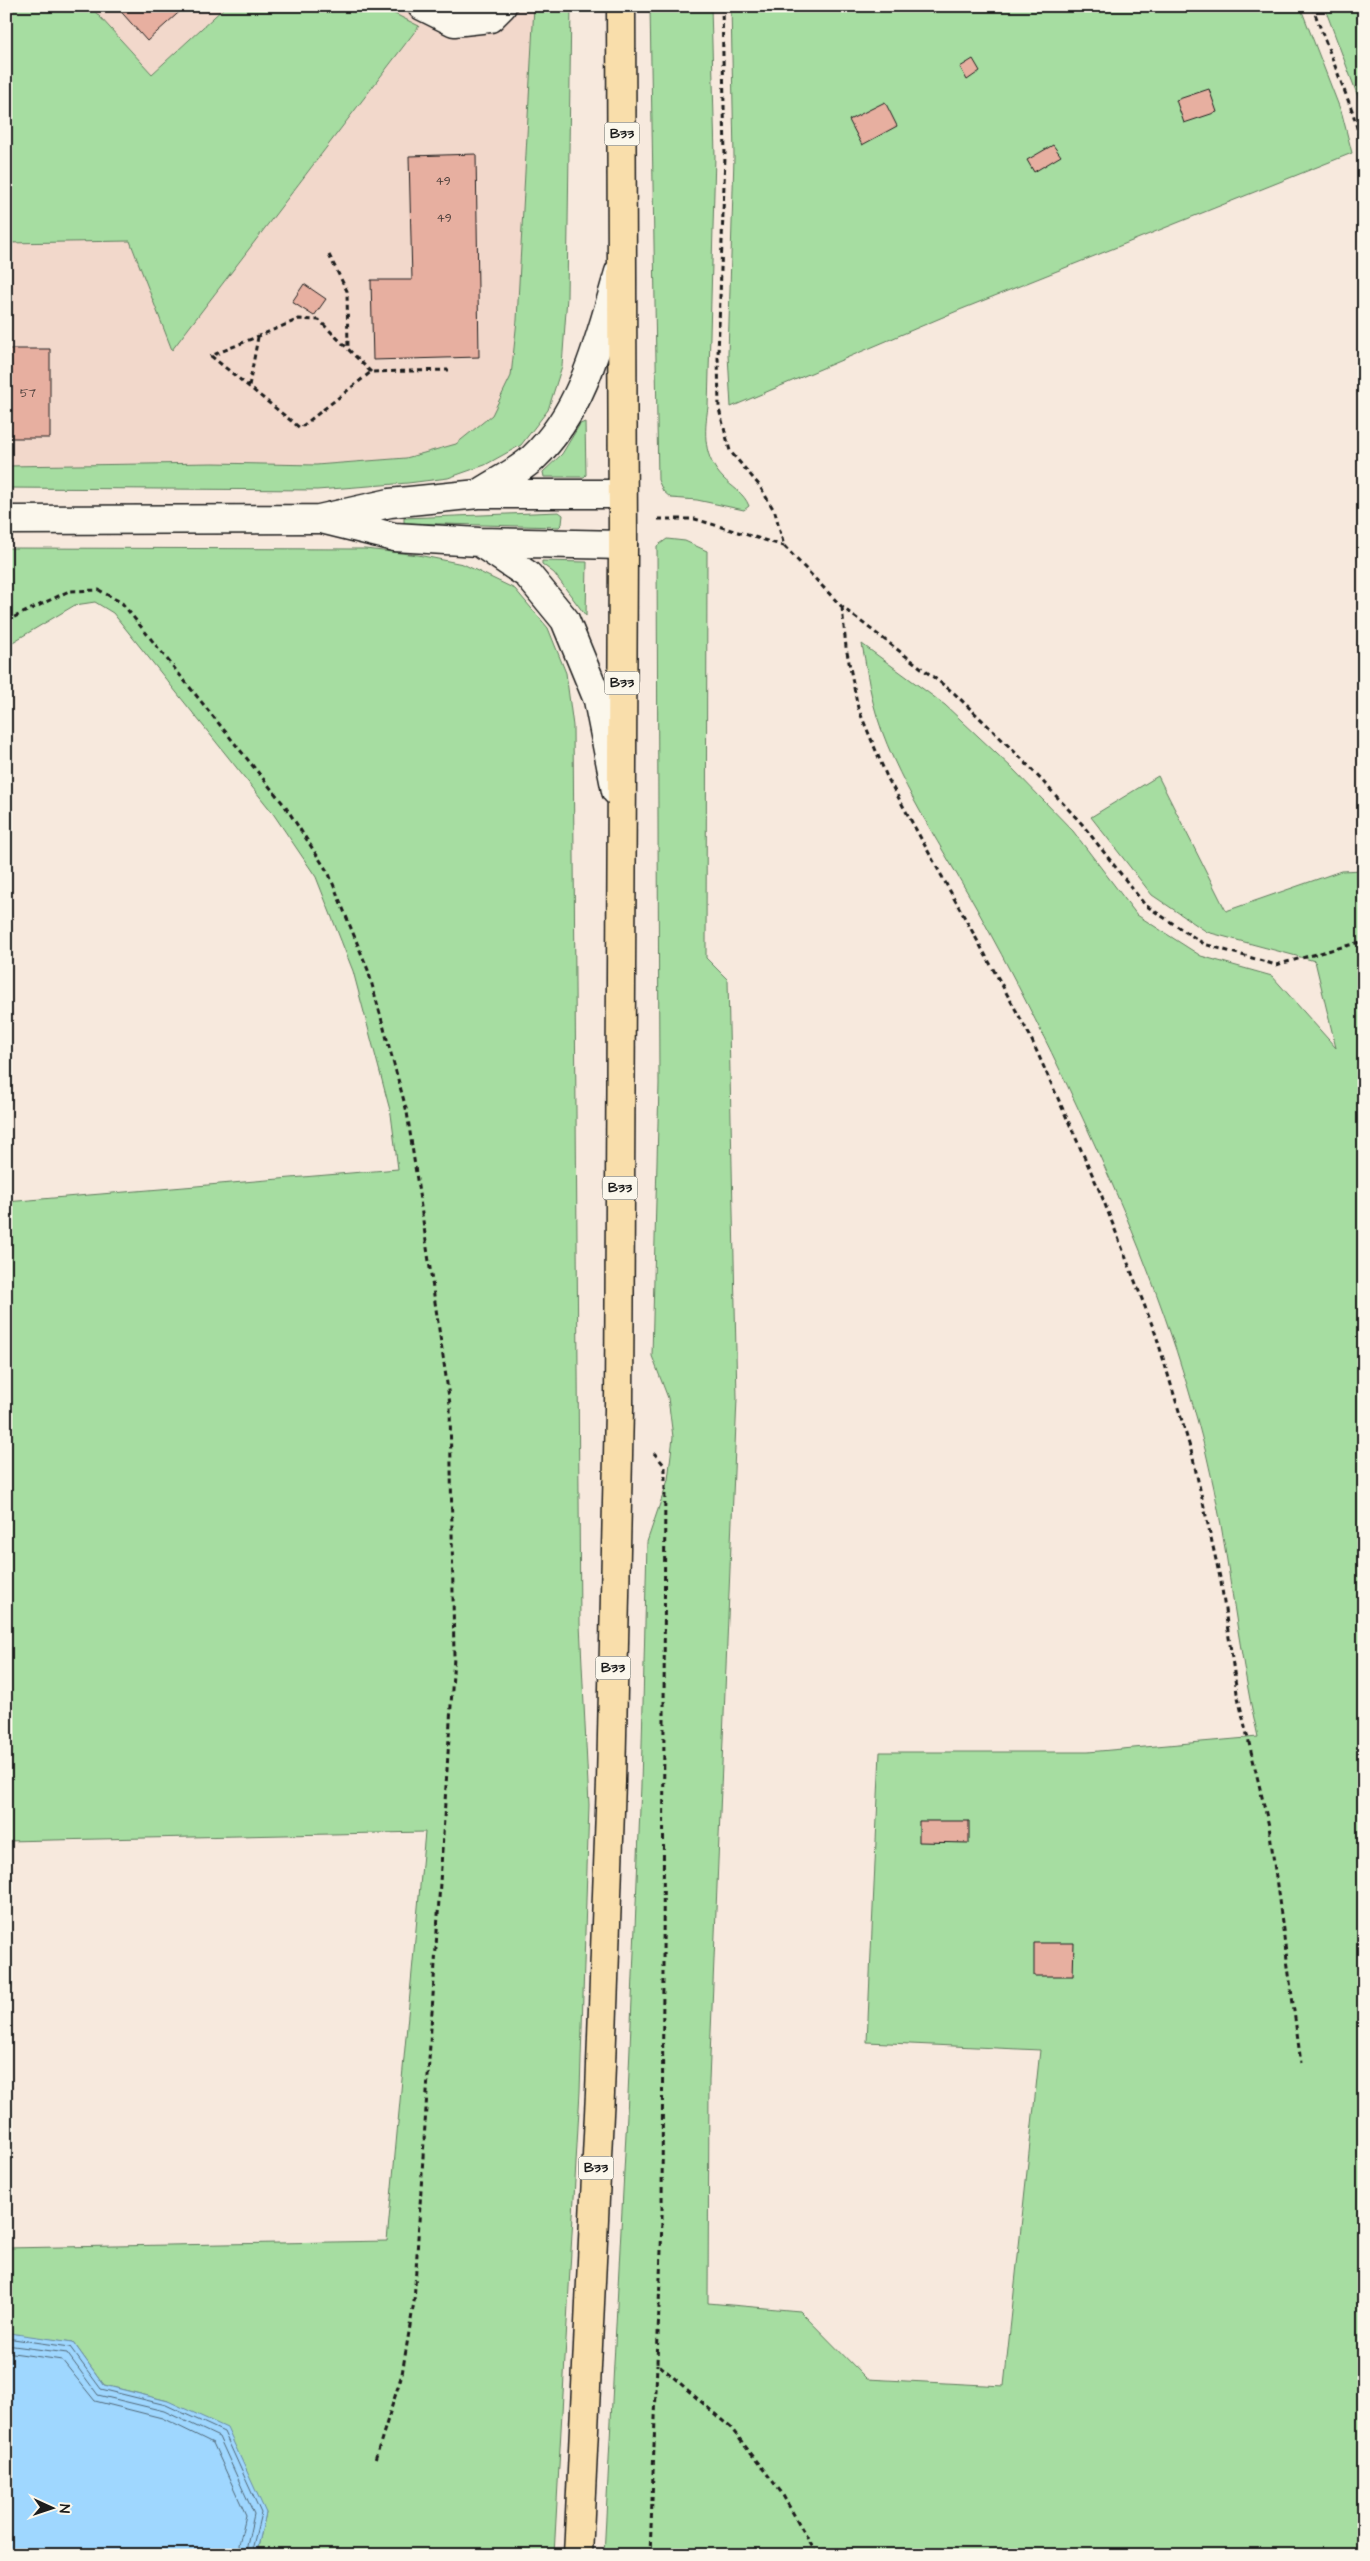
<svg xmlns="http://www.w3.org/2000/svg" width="1370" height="2561" viewBox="0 0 1370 2561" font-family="'Architects Daughter',sans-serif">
<rect width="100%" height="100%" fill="#f7e9dd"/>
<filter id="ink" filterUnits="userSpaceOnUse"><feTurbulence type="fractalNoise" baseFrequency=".02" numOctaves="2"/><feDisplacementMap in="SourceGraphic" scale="10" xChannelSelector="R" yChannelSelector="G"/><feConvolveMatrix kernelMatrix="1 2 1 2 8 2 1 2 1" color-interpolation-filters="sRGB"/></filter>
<g filter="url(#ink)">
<path fill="#f2d8cb" d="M90,6H226L152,74Z
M379,6H534L517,320L511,376L493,415L456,444L406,458L316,465L213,463L6,466V243L130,241L172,350L419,27Z"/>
<path fill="#a6dda1" stroke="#617c5e" d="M6,6H90L152,74L226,6H379L419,26L172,350L130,241L6,243Z
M534,6H571L567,297L562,366L548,410L521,445L485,465L448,478L408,483L317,490L6,488V466L213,463L316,465L406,458L456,444L492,415L511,376L517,320Z
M650,6H711L715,156L708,407C704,433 703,457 723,478C732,487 744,493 749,506L744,510L697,500L671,498L663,491L658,480Z
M731,6H1300L1342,114L1352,153L957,311L731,407L728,355L734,157Z
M1324,6H1364V115L1363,110Z
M585,422L586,475L584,477H544L543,472L562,454L580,424Z
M559,512L563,515L562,524L559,527L404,523V518Z
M667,539L685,541L707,551L706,958L728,980L737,1398L709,2081L708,2303L800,2311L867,2379L1004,2386L1040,2050L867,2042L880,1752H1088L1258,1737C1236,1643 1229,1546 1206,1453C1183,1362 1151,1272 1113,1186C1074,1096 1031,1008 984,922C947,853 892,777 873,702C868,683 866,663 862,644L945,705L1013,769L1073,831L1137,915L1201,956L1272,976L1336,1048L1315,961L1207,932L1152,895L1091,817L1158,776L1226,911L1341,871L1364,870V2555H604L628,2095L641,1785L647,1542L668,1480L673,1437L668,1398L652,1356L659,1084L657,546Z
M6,548L365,549L418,555L463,564L515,589L548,628L566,673L573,726L580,1624L589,1805L580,2091L554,2555H262L258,2547L266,2513L168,2401L104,2385L73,2342L6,2334V2248L387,2241L425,1832L6,1841V1202L398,1169L391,1114L353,971L316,877L272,812L113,613L95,602L75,605L6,646Z
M542,561L587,562L586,616L554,573L542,564Z"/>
<path fill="#9fd7ff" stroke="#6b8ca4" d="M9,2333L73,2342L104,2385L168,2401L227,2428L266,2513L258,2547L262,2555H6V2334Z"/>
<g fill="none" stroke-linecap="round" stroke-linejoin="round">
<path stroke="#506777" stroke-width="1" d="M6,2338L70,2347L101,2389L166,2405L224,2432L261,2513L253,2546L257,2555
M6,2345L67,2353L98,2395L164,2411L219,2437L254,2514L247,2546L249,2555
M6,2352L62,2360L95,2401L162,2418L213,2443L246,2515L239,2545L241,2555"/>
</g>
<path fill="#e7afa0" stroke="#1c1c1c" d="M116,6H186L147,41Z
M973,59L980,71L967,80L960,67Z
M1209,89L1217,112L1184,123L1176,100Z
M885,102L897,126L862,145L849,120Z
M1053,145L1061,156L1034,172L1027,160Z
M476,154L479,357L373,360L371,280H412L409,156Z
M304,284L326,299L314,316L292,302Z
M6,349H50V438H6Z
M919,1821H969V1843L919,1842Z
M1034,1943H1074L1073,1976H1034Z"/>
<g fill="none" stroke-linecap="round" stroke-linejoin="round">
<g stroke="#1c1c1c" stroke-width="31">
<path id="minor" d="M422,6L454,22L490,18L502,6"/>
</g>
<g stroke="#1c1c1c" stroke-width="31">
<path id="secondary" d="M478,494C496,482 518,472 533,458C584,410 600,337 619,272
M6,520L319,519L390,503L478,494H622
M325,520L394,537L479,542L623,545
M479,542L528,575L565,620L598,700L616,791"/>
</g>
<g stroke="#1c1c1c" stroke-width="31">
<path id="trunk" d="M578,2555L600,2093L611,1782L619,1409L623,545L621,6"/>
</g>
<path stroke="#1c1c1c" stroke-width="3" stroke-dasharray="5 4" stroke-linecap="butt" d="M722,6L725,156L718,355L719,409L730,451L759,485L775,512L784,546L842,607L954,693L1022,759L1082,824L1145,905L1204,944L1276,965L1364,941
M1312,6L1353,113L1364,154
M329,255L347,291L348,348
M371,372L319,320L299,319L211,356L300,428L371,372L449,370
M249,386L258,337
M658,519H695L784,546
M842,607L846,647L858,708L887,777L1029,1034L1101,1194L1156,1335L1192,1454L1221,1582L1237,1693L1269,1826L1301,2063
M6,621L69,591L99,590L122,603L285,806L329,874L368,970L407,1112L450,1404L454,1657L414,2302L402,2374L375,2460
M654,1453L665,1466L662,2221L657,2363L731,2428L781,2492L817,2555
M650,2555L657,2364"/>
<use href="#minor" stroke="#fbf7ec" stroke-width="28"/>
<use href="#secondary" stroke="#fbf7ec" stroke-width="28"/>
<use href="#trunk" stroke="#f9deab" stroke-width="28"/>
</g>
</g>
<g text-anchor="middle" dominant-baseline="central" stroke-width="4.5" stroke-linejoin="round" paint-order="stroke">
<g font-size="12" fill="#4f413d">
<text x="443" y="181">49</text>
<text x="444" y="218">49</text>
<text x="28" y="393">57</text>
</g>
<g fill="#fbf7ec" stroke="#5f5e5a" stroke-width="1">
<rect x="604.5" y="122.5" width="35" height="23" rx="4"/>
<rect x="604.5" y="671.5" width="35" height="23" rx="4"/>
<rect x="602.5" y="1176.5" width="35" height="23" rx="4"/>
<rect x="595.5" y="1656.5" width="35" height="23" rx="4"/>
<rect x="578.5" y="2156.5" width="35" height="23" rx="4"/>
</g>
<g font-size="14" font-weight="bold" fill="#1c1c1c">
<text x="622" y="134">B33</text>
<text x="622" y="683">B33</text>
<text x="620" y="1188">B33</text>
<text x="613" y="1668">B33</text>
<text x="596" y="2168">B33</text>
</g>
</g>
<rect width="1370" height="2561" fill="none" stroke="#fbf7ec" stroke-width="25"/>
<rect x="12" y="12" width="1345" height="2536" fill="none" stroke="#1c1c1c" stroke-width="2" filter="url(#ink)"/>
<g transform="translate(52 2508) rotate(93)" stroke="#fbf7ec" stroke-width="4" paint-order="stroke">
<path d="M0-4L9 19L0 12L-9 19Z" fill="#1c1c1c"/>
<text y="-8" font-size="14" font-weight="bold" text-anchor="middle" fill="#1c1c1c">N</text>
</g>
</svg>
